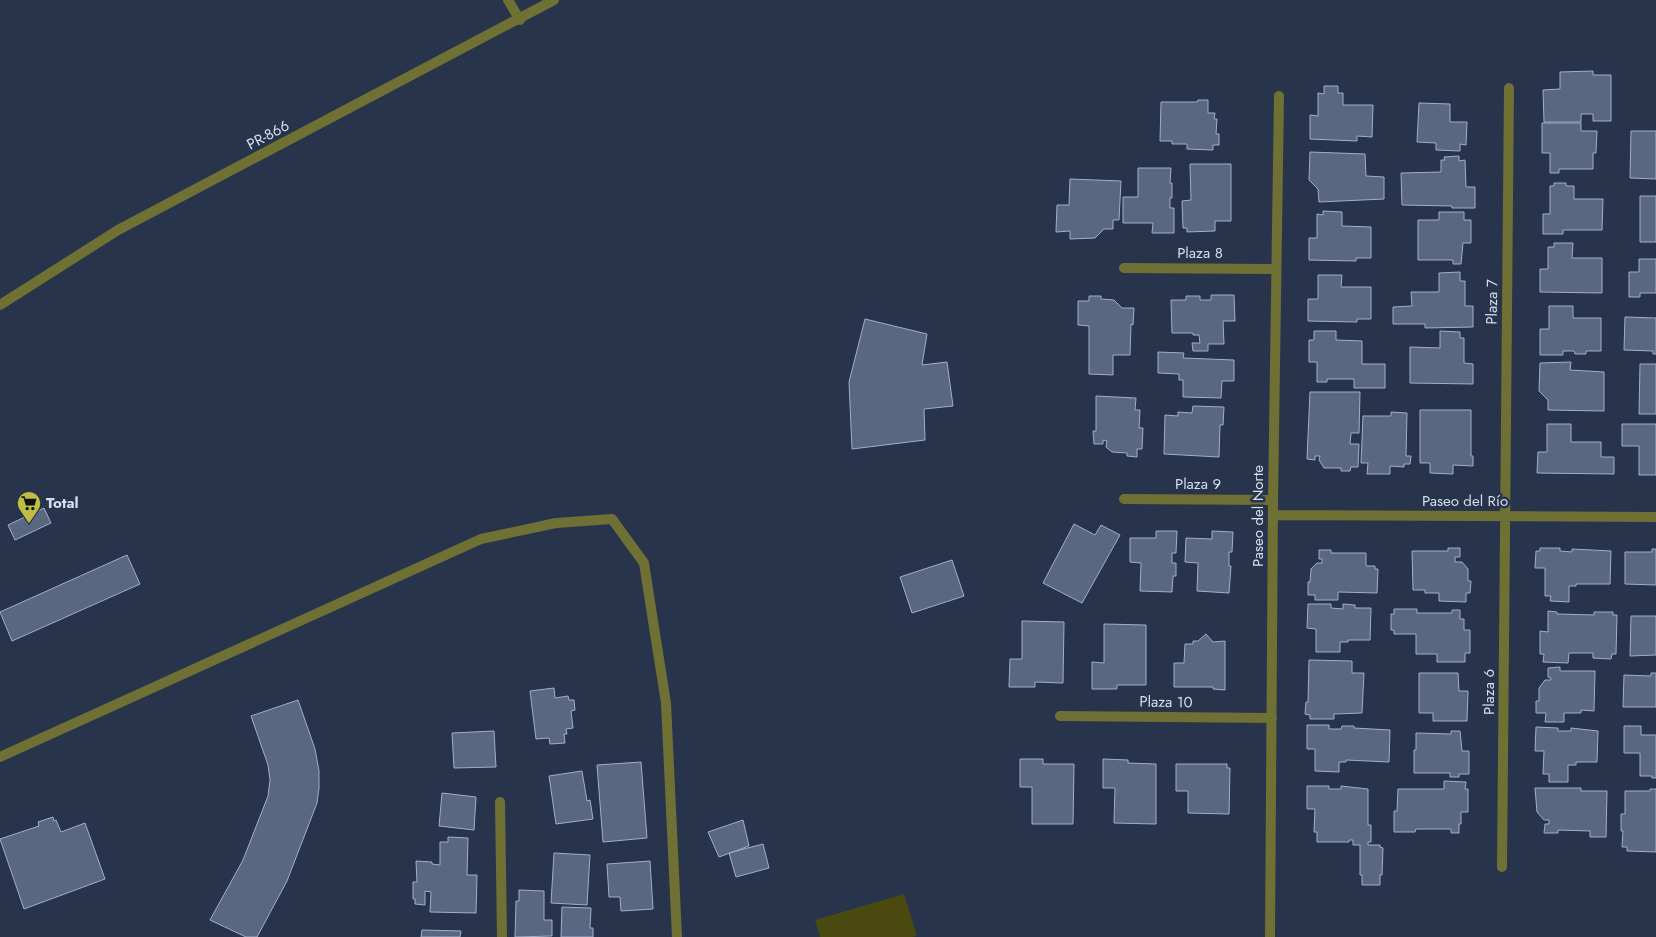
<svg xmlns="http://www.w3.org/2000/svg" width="1656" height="937" viewBox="0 0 1656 937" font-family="Jost,sans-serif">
<rect width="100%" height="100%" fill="#28344b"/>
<path fill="#494910" d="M904,894L917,936L912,937H820L815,920Z"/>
<path fill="#596781" stroke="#a1afcc" d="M1593,71V75H1611V121H1593V114H1581V122H1544L1543,90L1560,89V72Z
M1324,86H1338V93H1343V105H1373L1372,137L1357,136V141L1310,139V115L1318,116V93L1324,94Z
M1198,100H1208V113H1215L1214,119H1217L1216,134H1219V145H1213V150L1187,149V144H1172V141H1160L1161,102H1197Z
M1419,103L1450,104V122H1467L1466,145L1460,144V151L1436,150V143L1417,142Z
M1542,123H1581V131H1597L1596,153H1593V169H1559V173H1550V153H1542Z
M1631,131H1656V179L1630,178Z
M1310,152L1365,154L1366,176L1384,177V199L1319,202L1318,189L1309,180Z
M1459,156V161L1465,160L1466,187H1475V208H1452V206L1402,205L1401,173L1441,172V160H1445L1444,157Z
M1190,164H1231V221H1215V231L1187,232V228H1183L1182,201L1191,200Z
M1138,168H1171L1170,183H1172V198H1170V208H1174V233H1152L1153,223H1123V197H1138Z
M1070,179L1121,181L1119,220H1113V229H1104L1095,238L1070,239V231L1056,232L1057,205H1069Z
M1554,183H1566V186H1574V199H1603L1602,230H1563V234H1543V214H1550V186H1554Z
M1640,196H1656V242H1640Z
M1323,211L1342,212V226L1371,227V258H1356V261L1309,260V238H1317V214L1323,215Z
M1439,212H1464V220H1471V243H1463L1461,264H1453V260H1418V220H1439Z
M1554,243H1573L1572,258H1602V293L1540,292V269H1548V247H1554Z
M1639,259H1656V293H1640V297H1629V272H1639Z
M1460,272V281H1465V306H1473V327L1425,328V324H1393V307L1412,306L1411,292H1439V273Z
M1318,275H1342L1341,287H1371V319H1357V322L1308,321V299H1318Z
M1211,295H1234L1235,321H1223L1224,344H1208V351H1193L1192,343H1200L1199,335H1193V333H1172L1171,300H1186V296H1200V300H1211Z
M1089,296H1101V299L1114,300L1122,308H1134L1133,325L1131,324L1130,355H1113V375L1089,374V326L1078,325V301H1089Z
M1549,306H1573V318H1601V351H1586V354H1575L1574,351H1563V355H1540V329H1549Z
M1625,317L1656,318V354H1653V351L1624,350Z
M865,319L927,334L922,365L947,362L953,406L924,409L925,440L852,449L849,382Z
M1314,331H1336V340L1362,341V364H1385V388H1354V379H1327V382H1317V362H1309V340H1314Z
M1440,331L1460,332V338H1464V363L1473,364V384L1410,383V347L1440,348Z
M1158,352L1184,353L1183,358L1234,360V381H1222L1221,398L1183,397V380H1179V374L1158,373Z
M1571,362L1570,370L1604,372V411L1548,410V400L1539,391L1540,363Z
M1640,364H1656V414H1639Z
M1310,392H1360L1359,433H1351L1350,444H1359L1358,467H1351L1350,471H1341V468H1324L1319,460L1320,456H1315V460L1307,459Z
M1096,396L1136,398L1135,410H1140L1139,428H1143L1142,449H1137V457L1127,456V453L1112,452L1106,447L1107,441L1103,440V444H1094L1093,431H1096Z
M1193,406L1224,407L1223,425H1220L1219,457L1164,454L1165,415L1178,416V412L1192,413Z
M1420,410H1471V456H1473V466L1453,465V474L1430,473V463H1420Z
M1391,412L1407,413L1406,456H1411L1410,464H1404V467L1390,466V474H1367L1368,463H1361L1363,416H1391Z
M1547,424H1571V442H1601V457H1614V474L1537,473L1538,452H1547Z
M1622,424H1656V475H1639V446H1622Z
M44,508L51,523L15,540L8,525Z
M1074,524L1095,535L1101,525L1120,535L1082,603L1043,583Z
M1156,531H1177L1176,553H1172V563H1176V576H1173L1172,592L1140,591L1141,563L1130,562V538H1156Z
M1212,531L1233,532L1232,552H1229V566H1231L1229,593L1197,591L1198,563L1185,562L1186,538L1212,539Z
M1448,548H1460V557H1455V562H1462L1468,569V581H1471L1470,593H1466V602L1439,601V593H1425V590H1413L1412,551H1448Z
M1540,548H1560V551L1572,552V549L1611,551L1610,584H1576V586H1569V602L1550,601L1551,596H1545V568H1535L1536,551H1540Z
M1652,549H1656V585L1625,584V552H1652Z
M1319,550H1331V553H1366V566H1375V569H1378L1377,593L1338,592V600H1315V595H1308V582H1310L1311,569L1317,563H1322V559H1319Z
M127,555L140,584L12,641L0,612Z
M952,560L964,596L912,613L900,577Z
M1308,604H1331V608L1343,609V604L1355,605V608H1371L1370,640H1348V642H1340V652H1316V629L1307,628Z
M1394,609H1417V613H1452V610H1460V619H1464V630H1470V653H1465V662H1437V654H1416V634H1394V630H1391V614H1394Z
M1548,611L1557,612V614L1594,615V612H1613V615H1617L1616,654H1612L1611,659L1593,658V653H1569L1568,663L1543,662L1544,654H1540V631L1548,632Z
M1631,616H1656V655L1630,656Z
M1022,621L1064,622L1063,683L1035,682V687H1009L1010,659H1022Z
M1104,624L1146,625V685H1117V689H1092V662L1104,663Z
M1206,634L1213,642L1225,641V690L1213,689V687H1174V663H1184L1185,644H1193V641H1198Z
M1309,660L1352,661V673H1364L1362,713L1334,714V719H1310V715L1305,714L1306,702H1308Z
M1560,667V671H1595L1594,711L1581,710V713H1564V722H1545L1546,713H1536V701H1539V688L1545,680H1551V678L1548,677V668Z
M1419,673H1458L1459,691H1468L1467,721H1433V713H1419Z
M1651,673H1656V707H1623L1624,675L1651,676Z
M554,688L555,698L568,696L569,700H574L575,710L571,711L573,728L566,729L567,734H564L565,743L550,744L549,738L536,739L530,691Z
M298,700L315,749L319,771V788L317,803L287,881L257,937H246L210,920L243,860L268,796L270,780L268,765L251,716Z
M1307,725H1329V729H1341L1342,726H1354V728L1390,730L1389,762L1346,760V762H1339V772L1315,771V749H1307Z
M1624,726H1641V735H1656V778H1652V776H1640V753H1624Z
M1536,727L1558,728V731H1571V728L1598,731L1597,762H1576V765H1568V782H1549V774H1543L1544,751H1535Z
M494,731L496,767L454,768L452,733Z
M1451,731H1460L1462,751H1469V774H1459V777H1450V773H1414V750H1416V733L1451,734Z
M1020,759H1043V764H1074L1073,824H1032V787H1020Z
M1103,759L1128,760V763L1156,764V824L1114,823L1115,788H1103Z
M641,762L647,838L603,842L597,765Z
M1176,764H1227V768H1230L1229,814L1188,813V791H1176Z
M582,771L587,801L590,800L593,819L556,824L549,776Z
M1444,781L1466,782L1465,789H1468V812H1461V824H1459V833H1451V829H1416L1415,832H1394V811H1397L1398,789H1444Z
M1307,786H1329V789H1341V786L1368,789V825H1371V842H1368V845H1380V847L1383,848L1382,875H1380V885H1362V875H1360V845H1353V840H1349V842H1317V832H1314L1315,809H1307Z
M1535,788H1581V791H1607L1606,837H1590V831L1558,830V833H1544L1545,824H1549V820H1544L1537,812Z
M1650,789H1656V852L1627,851V847H1622L1623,831H1621V814H1625V791H1650Z
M442,793L476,797L474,830L439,826Z
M53,817L54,821L56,820L61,832L85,823L105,879L24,909L0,839L39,826L38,822Z
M743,820L749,846L719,857L708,832Z
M448,837L468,838L467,875H477L476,913L430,912L431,892L425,891V905L415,904V899H413V882H417L416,861L432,862V864L440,865V842H448Z
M763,844L769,868L736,877L729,853Z
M554,853L590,855L587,905L551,903Z
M650,861L653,909L621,911L620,897H609L607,864Z
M519,890L544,891V920H552V936L515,937L516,901H519Z
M562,907L591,908L590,928H593V937H561Z
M422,930L461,931L460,937H421Z"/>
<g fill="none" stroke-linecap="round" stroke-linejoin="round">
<path stroke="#6f7034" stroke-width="10" d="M508,0L520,20
M1124,268L1276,269
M1124,499L1273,500
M1273,515L1656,517
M1060,716L1272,718
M0,757L481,539L556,523L612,519L644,563L653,621L666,703L677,937
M500,802L502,937
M1502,867L1509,88
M1270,937L1273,500L1279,96"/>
<path stroke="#6f7034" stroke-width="10" d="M0,305L118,230L554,0"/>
</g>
<defs>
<g id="supermarket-pin" transform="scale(1.25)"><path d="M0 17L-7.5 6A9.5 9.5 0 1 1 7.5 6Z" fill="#bfbe42" stroke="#28344b"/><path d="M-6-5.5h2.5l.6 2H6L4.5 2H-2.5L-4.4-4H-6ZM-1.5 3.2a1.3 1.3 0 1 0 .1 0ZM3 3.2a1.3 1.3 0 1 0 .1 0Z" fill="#111"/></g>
</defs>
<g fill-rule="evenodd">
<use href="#supermarket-pin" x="29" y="503"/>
</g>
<g text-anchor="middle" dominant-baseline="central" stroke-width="5" stroke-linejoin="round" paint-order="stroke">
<g font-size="15" fill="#d6deed" stroke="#28344b">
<text transform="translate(268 135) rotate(-28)">PR-866</text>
<text x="1200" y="253">Plaza 8</text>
<text transform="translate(1492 302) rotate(-89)">Plaza 7</text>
<text x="1198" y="484">Plaza 9</text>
<text x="1465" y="501">Paseo del Río</text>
<text transform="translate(1258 516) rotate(-90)">Paseo del Norte</text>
<text transform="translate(1489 692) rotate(-90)">Plaza 6</text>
<text transform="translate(1166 702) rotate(1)">Plaza 10</text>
</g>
<g font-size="15" font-weight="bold" fill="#d6deed" stroke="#28344b" text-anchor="start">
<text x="46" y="503">Total</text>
</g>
</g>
</svg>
